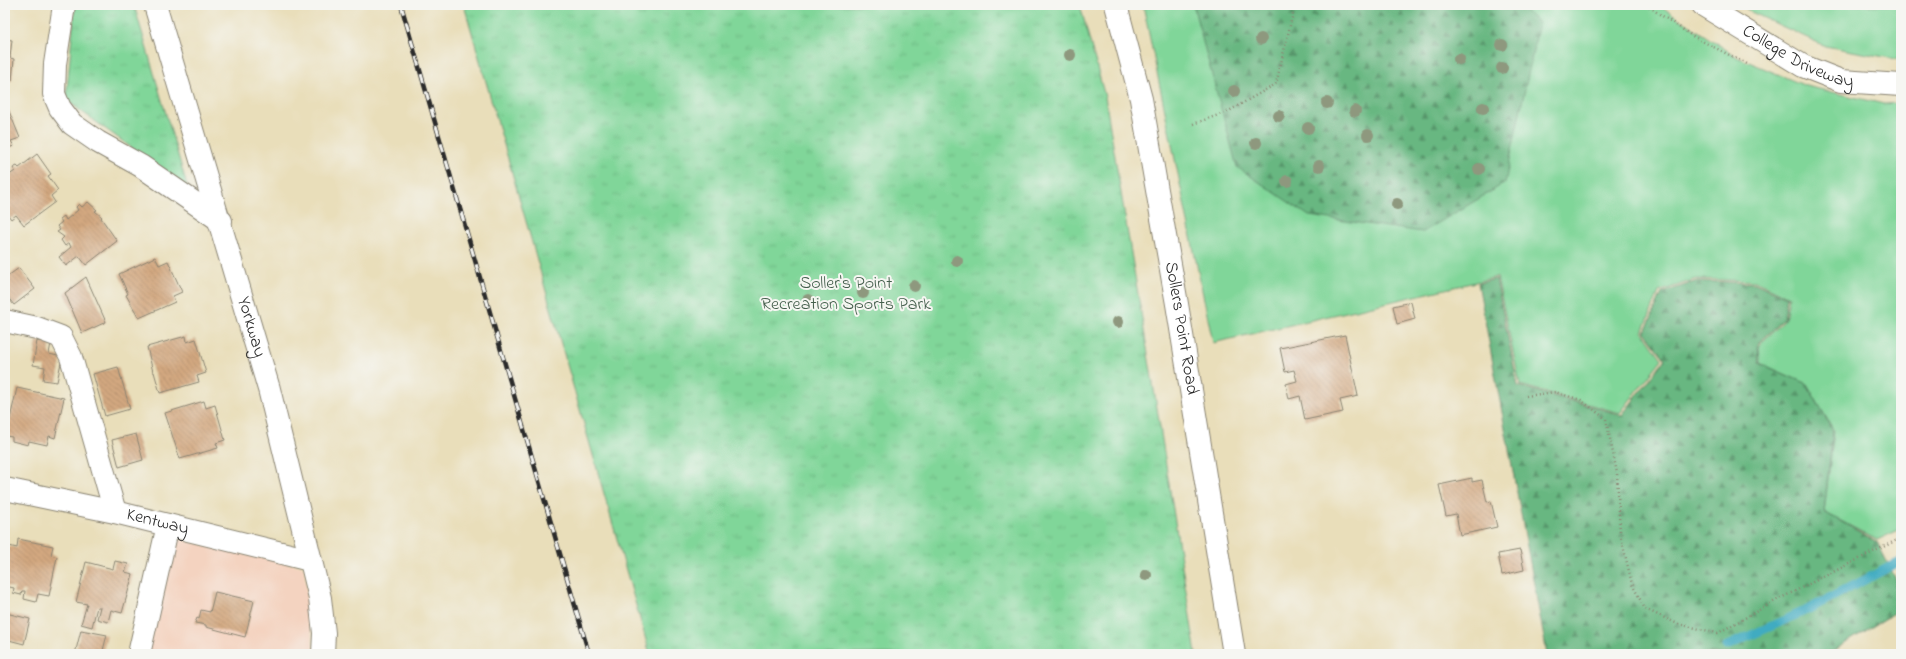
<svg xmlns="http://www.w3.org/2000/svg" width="1906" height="659" viewBox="0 0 1906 659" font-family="'Indie Flower',sans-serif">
<defs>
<pattern id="forest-firs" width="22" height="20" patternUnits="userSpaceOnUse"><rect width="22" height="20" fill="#68b781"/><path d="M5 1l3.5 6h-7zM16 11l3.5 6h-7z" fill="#56956a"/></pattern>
<pattern id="park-tufts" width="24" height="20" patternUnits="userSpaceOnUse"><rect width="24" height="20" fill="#80d699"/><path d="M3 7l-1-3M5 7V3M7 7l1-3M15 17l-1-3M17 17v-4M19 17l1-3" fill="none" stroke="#6fb884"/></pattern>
<pattern id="building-back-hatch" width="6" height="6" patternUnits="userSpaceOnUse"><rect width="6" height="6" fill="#d3a880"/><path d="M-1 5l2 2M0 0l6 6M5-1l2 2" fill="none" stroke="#ab8969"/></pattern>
</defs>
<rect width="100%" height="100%" fill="#f6f6f2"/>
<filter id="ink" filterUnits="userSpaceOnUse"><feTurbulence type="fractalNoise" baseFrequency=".025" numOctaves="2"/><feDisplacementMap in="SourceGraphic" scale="8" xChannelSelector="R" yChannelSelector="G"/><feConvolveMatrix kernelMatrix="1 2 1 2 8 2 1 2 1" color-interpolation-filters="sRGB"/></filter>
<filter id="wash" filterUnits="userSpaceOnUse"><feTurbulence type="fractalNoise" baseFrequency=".012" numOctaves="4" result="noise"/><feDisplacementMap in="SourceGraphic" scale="16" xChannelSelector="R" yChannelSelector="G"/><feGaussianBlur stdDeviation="0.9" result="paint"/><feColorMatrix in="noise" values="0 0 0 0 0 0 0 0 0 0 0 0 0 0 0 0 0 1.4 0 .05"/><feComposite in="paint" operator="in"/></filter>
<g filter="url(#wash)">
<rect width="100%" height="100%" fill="#e9deba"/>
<path fill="#f4d3c0" d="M170,537L304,567L314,654H144Z"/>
<path fill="#80d699" stroke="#568062" d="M1143,5H1659L1737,57L1806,86L1884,104L1901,103V253L1898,256L1901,259V529L1877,540L1824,512L1834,431L1807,384L1760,363L1759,345L1785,320L1789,297L1755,281L1696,279L1659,292L1643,332L1662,359L1620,413L1520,385L1497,277L1213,343Z
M1741,5H1901V60L1825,46L1751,12Z"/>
<path fill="url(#forest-firs)" stroke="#4a7156" d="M1193,5H1519L1539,23L1505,183L1423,232L1309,216L1237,167Z
M1496,279L1518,386L1622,415L1665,359L1645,332L1662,293L1697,281L1755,283L1787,297L1784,319L1758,344L1759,363L1807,384L1833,431L1824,512L1877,542L1901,589V609L1828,654H1547L1478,283Z"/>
<path fill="url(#park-tufts)" stroke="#568062" d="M75,5H134L188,189L66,100Z
M464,5H1080L1105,97L1157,408L1196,654H650Z"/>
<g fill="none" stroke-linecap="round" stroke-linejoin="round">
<path stroke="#41abc1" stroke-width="9" d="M1727,646L1807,610L1901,561"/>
</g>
<g id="blocks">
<path fill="url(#building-back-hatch)" d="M5,5H8V11H5Z
M5,39L12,40L10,58L14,59L12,81H5Z
M6,104L20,138L11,141L14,146L5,149Z
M37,154L51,174L48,176L58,190L51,196L55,202L24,225L16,215L11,219L5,211L9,207L8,205L5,207V178L15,171L13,168L17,166L19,168Z
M88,202L97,210L95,211L102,217L101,218L117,241L86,265L79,256L66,266L59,257L71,247L69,243L65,246L61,240L64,237L57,232L60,230L57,226L62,222L60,219L64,216L66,220L78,210L76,207L79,204L82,207Z
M155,257L159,265L168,261L182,292L173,296L175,302L139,318L126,295L128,294L119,274Z
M19,268L35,289L14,305L5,294V278Z
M86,277L106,322L82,333L65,293Z
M1411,302L1415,319L1397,324L1393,306Z
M1345,335L1358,396L1340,400L1343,412L1305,420L1300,396L1289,399L1286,384L1297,381L1294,370L1285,372L1280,348Z
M186,336L187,342L196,339L206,373L197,376L199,382L160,393L154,372H153L147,347Z
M37,341L51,343L49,354L62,357L57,382L43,380L45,367L33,365Z
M118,367L130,409L105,416L93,374Z
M17,388L64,398L55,438L49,436L47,445L29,441L28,445L12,441V437L6,436Z
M204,401L206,408L215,405L225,440L216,443L218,448L180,459L165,413Z
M136,434L143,460L119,467L112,440Z
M1472,478V482L1482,480L1487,502L1491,501L1497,527L1460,535L1456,514L1446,516L1439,485Z
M18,539L53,546L51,555L57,557L49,596L38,594L36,602L24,599L25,591H22L21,595L13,593L14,588L5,586V567L9,546L17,548Z
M1520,550L1524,570L1502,575L1498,554Z
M115,561L128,564L125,572L133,574L122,613L111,610L108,622L97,619L100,607H97L92,627L81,624L87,604L76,602L86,562L113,569Z
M215,592L254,601L245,637L206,627V625L195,623L197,618L199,619L201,610L210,612Z
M6,613L30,619L24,644L5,639Z
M81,630L107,635L102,654H75Z"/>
</g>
</g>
<g filter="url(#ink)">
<use href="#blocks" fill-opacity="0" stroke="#8a8472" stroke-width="1"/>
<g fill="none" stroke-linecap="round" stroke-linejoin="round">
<g stroke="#8a8472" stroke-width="24">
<g id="minor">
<path d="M64,5L55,64L54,94L60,108L72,124L98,142L141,166L221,221"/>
<path id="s1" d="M155,5L269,389L320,598L324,633L323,654"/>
<path id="s2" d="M1116,5L1141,99L1177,304L1234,654"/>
<path id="s3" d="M1703,5L1803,66L1841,81L1901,85"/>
<path d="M5,321L37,328L61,337L71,357L115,512"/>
<path id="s4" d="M5,489L115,512L310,560"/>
<path d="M139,654L168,525"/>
</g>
</g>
<path stroke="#8a8472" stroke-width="2.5" stroke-dasharray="1 3" stroke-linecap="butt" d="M1646,5L1694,37L1749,65
M1193,124L1227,112L1276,84L1295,5
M1526,396L1555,392L1581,400L1606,419L1617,473L1620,533L1632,584L1645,609L1678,624L1718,633L1777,600L1901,538"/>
<use href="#minor" stroke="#fff" stroke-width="22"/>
<g stroke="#2b2b2b" stroke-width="4.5">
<path id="rail" d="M401,5L589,654"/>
</g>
<use href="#rail" stroke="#f6f6f2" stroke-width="3" stroke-dasharray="9" stroke-linecap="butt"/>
</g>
<g fill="#8e987e">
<circle cx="1261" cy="39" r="6"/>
<circle cx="1502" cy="45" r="6"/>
<circle cx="1070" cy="55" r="6"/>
<circle cx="1459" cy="59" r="6"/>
<circle cx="1502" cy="68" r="6"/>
<circle cx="1234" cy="91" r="6"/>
<circle cx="1327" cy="103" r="6"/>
<circle cx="1483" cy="108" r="6"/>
<circle cx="1355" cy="111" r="6"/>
<circle cx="1279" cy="116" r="6"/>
<circle cx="1308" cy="128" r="6"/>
<circle cx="1368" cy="135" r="6"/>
<circle cx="1256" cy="143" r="6"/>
<circle cx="1319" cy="166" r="6"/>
<circle cx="1479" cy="169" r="6"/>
<circle cx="1287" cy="181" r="6"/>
<circle cx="1397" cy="204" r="6"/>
<circle cx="957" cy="261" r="6"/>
<circle cx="914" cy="286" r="6"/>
<circle cx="863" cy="293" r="6"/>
<circle cx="808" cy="300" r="6"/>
<circle cx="1118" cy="322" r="6"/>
<circle cx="1146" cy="575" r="6"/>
</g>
</g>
<g text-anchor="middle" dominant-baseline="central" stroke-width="4" stroke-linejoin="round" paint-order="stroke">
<g font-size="18" fill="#2b2b2b" stroke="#f6f6f2">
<text stroke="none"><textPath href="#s3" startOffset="109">College Driveway</textPath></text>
<text stroke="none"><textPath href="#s1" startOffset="336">Yorkway</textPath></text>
<text stroke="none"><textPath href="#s2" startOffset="330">Sollers Point Road</textPath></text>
<text stroke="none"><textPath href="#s4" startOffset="156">Kentway</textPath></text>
</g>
<g font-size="18" fill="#445e4c" stroke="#f6f6f2">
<text x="846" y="284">Soller's Point<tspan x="846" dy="21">Recreation Sports Park</tspan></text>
</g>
</g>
<rect width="1906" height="659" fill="none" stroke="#f6f6f2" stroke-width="20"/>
</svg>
